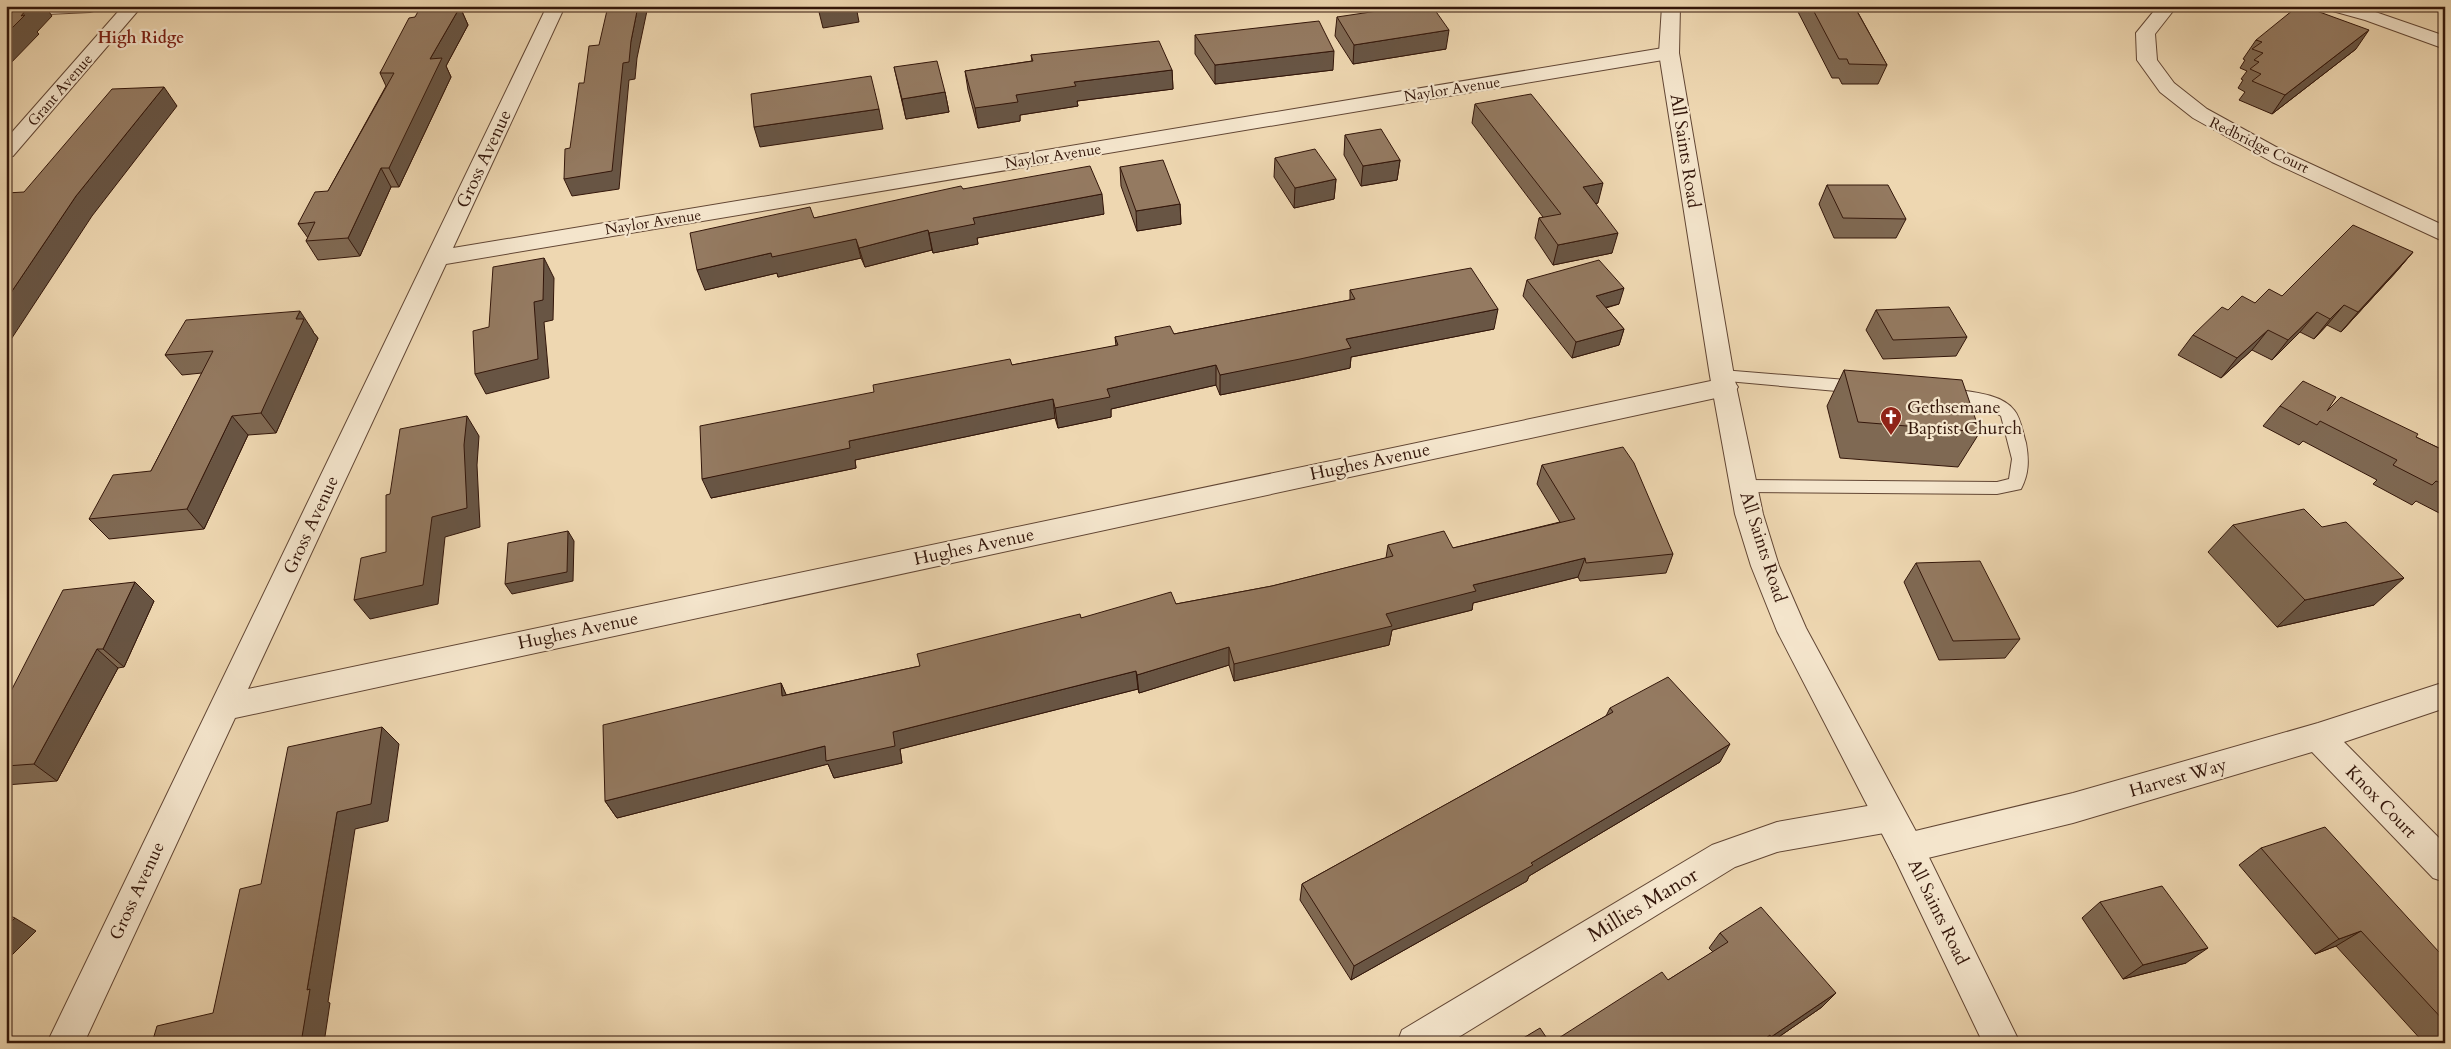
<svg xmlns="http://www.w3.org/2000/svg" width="2451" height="1049" viewBox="0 0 2451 1049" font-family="Cardo,serif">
<rect width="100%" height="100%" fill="#eed7b1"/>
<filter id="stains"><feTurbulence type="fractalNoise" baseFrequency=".004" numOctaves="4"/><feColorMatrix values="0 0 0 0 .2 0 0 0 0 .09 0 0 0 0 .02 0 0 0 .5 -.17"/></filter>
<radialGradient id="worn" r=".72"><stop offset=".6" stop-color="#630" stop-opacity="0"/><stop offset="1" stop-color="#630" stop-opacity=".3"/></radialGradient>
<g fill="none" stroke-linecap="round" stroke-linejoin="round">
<g stroke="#624634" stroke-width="2">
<path id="service" d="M1722,370L1859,381L1865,383L1867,387L1865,391L1859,393L1716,380L1714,376L1716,372Z
M1945,388C1966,392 2000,392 2014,410C2021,418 2023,434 2026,443C2029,460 2029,474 2021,489L1997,494L1744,492L1738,491L1735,486L1738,481L1744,480L1997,482L2009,479L2012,459L2001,416L1984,406L1939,398L1937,394L1939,390Z"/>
</g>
<g stroke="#624634" stroke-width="2">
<path id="minor" d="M6,6H99L97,10L90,12L6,16Z
M123,6H142L13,156L6,158V139Z
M547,6H565L453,248L1669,47L1676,49L1679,53L1676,57L1669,59L446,264L248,689L1725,378L1734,381L1738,387L1734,393L1725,396L235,718L84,1043H47Z
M2158,6H2177L2155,34L2157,60L2174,83L2207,109L2287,153L2445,226V242L2272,162L2193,118L2160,92L2137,60L2136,33Z
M2327,6H2358L2445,36V49L2365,20L2329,10Z
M2435,6H2445V12L2437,10Z
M2445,682V708L2344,742L2445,844V882L2433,878L2312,752L2073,823L1907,863L1895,859L1890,848L1895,837L1907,833L2073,793L2318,723Z
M1890,802L1902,807L1906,817L1902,827L1890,832L1777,852L1735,867L1449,1043H1397L1402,1030L1712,845L1777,822Z"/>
</g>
<g stroke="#624634" stroke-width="2">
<path id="tertiary" d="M1662,6H1680L1679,53L1734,376L1763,514L1779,566L1806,628L1919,837L2020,1043H1983L1895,859L1777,631L1751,566L1735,514L1710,376L1659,53Z"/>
</g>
<use href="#service" fill="#f4e5cc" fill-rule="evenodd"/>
<use href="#minor" fill="#f4e5cc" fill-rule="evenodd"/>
<use href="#tertiary" fill="#f4e5cc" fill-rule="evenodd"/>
</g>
<path fill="#7f6953" stroke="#33160a" d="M1795,6H1857L1856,9L1887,65L1878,84H1842L1839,78H1832Z
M460,7L468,25L446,66L451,77L399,187H391L360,256L318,260L306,241L308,238L298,224L328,191L386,86L380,73L415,17Z
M1337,17L1446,49L1353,64L1335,36Z
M1195,35L1333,70L1215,84L1195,54Z
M2256,40L2356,49L2272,114L2239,100L2245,92L2238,88L2243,80L2241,79L2247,71L2240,68L2245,60L2243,59Z
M1031,55L1172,70L1173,89L1077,101L1078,106L1020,115V121L978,128L968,90L965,71L1032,61Z
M894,67L945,92L949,112L906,119Z
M1475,104L1598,203L1595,204L1612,253L1553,265L1535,238L1539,218L1543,217L1472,123Z
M1345,135L1400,160L1397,180L1361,186L1344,155Z
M1275,158L1336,179L1334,199L1294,208L1274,177Z
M1120,167L1180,204L1181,224L1137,231L1121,186Z
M1827,185L1906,219L1896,238H1834L1819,204Z
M963,189L1104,214L977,238L978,244L933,253L932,250L865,267L861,258L778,277L777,273L705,290L814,218Z
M2413,252L2396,272L2341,332L2327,325L2314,339L2300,332L2272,360L2252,350L2221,378L2178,355L2193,335L2228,310L2282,296Z
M1527,280L1619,304L1606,308L1624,329L1619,345L1572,358L1523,296Z
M1350,290L1494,329L1351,357L1350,368L1299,379L1220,395L1216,385L1111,409V417L1058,428L1055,418L855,460L856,468L711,498L1012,365L1116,346L1115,337L1174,334L1350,300Z
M1876,310L1967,337L1956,356L1883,359L1866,330Z
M313,331V332L318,338L276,433L248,435L204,529L109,539L89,519L151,471L202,373L182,375L165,355Z
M1844,370L1980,432L1958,467L1840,458L1827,406Z
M2280,406L2327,411L2416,437L2445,451V516L2416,501L2412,505L2373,484L2377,480L2303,441L2299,445L2263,426Z
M1542,465L1673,554L1666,573L1580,581L1578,577L1473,603L1472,610L1392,630L1389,645L1234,681L1229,665L1139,693L1138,689L900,749L902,763L834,778L828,764L617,818L605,801L781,683L786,695L920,666L1081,618L1176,604L1272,586L1386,558L1388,545L1453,548L1560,522L1537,484Z
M2233,525L2374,605L2277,627L2208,552Z
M1916,563L2020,639L2005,658L1939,660L1904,582Z
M135,582L154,601L124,667L118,668L57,781L6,785V692L11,691Z
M1610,708L1720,762L1529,876L1527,881L1351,980L1300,900L1302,884L1606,716Z
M2261,848L2439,952L2445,950V1043H2424L2336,946L2315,954L2239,865Z
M2100,902L2186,963L2123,979L2082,918Z
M1720,933L1836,993L1822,1007L1770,1043H1551L1668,980L1713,952L1709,948Z"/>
<path fill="#685544" stroke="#33160a" d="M29,6H45L52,16L37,32L39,34L6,68V34Z
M638,6H648L637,58L635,79L629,80L619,189L572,196L564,179L631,41Z
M834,6H856L859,22L823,28L818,8Z
M460,7L468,25L446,66L451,77L399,187L389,168L430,59Z
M1449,30L1446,49L1353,64L1354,45Z
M2369,30L2356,49L2272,114L2285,95Z
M1334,51L1333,70L1215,84V65Z
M1172,70L1173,89L1077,101L1078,106L1020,115V121L978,128L975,108L1016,95L1074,82Z
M164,87L177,106L92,216L6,347V300L76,196Z
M945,92L949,112L906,119L902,99Z
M879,109L883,129L760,147L754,127Z
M1400,160L1397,180L1361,186L1363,166Z
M381,168L391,187L360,256L348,238Z
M1336,179L1334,199L1294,208L1295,188Z
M1603,183L1598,203L1578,207L1583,187Z
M1102,194L1104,214L977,238L978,244L933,253L929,233L973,218Z
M1180,204L1181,224L1137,231L1136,211Z
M928,230L932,250L865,267L859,248Z
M1618,233L1612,253L1553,265L1558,245Z
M856,239L861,258L778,277L777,273L705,290L697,270L771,253Z
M2413,252L2396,272L2341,332L2358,312Z
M544,258L554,278L553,320L544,322L549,378L486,394L475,374L534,302Z
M1624,288L1619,304L1591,311L1596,296Z
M2344,305L2327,325L2314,339L2330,319Z
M1498,309L1494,329L1351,357L1350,368L1299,379L1220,395V375L1346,339Z
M300,311L313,331V332L318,338L276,433L261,413L296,319Z
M2317,312L2300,332L2272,360L2288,340Z
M1624,329L1619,345L1572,358L1576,342Z
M2268,330L2252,350L2221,378L2237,358Z
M1216,365V385L1111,409V417L1058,428L1055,408L1107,389Z
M1053,399L1055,418L855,460L856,468L711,498L702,479L849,441Z
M232,416L248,435L204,529L187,509Z
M467,416L479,436L477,465L480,527L445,537L438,604L370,619L354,600L432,517Z
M568,531L574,541L573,581L512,594L505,584Z
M1585,558L1578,577L1473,603L1472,610L1392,630L1389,645L1234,681V664L1473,585Z
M2404,578L2374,605L2277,627L2305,600Z
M135,582L154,601L124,667L103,649Z
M1229,647V665L1139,693L1137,675Z
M97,649L118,668L57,781L34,764Z
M1136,671L1138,689L900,749L902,763L834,778L828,764L617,818L605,801L825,746L893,732Z
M781,683L789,701L782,696Z
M382,727L399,744L388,821L355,829L328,1002L330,1003L324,1043H301L307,990L337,812Z
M1730,744L1720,762L1529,876L1527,881L1351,980L1354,966L1531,863Z
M15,918L36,931L6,961V927Z
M2361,931L2336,946L2315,954L2339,939Z
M2208,948L2186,963L2123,979L2143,965Z
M1836,993L1822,1007L1770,1043H1766L1771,1037Z
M1770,1035L1763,1043H1759Z"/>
<path fill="#947a61" stroke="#33160a" d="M6,6H29L21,16L25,15L6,34Z
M608,6H638L631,41L629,62L623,63L612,171L564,179L565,149L570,148L579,83H584L589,46L599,45Z
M818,6H834L818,8Z
M1411,6H1432L1449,30L1354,45L1337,17Z
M1811,6H1854L1887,65L1849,64L1847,59H1839Z
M2298,6H2303L2369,30L2285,95L2252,81L2261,74L2250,69L2259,62L2254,60L2263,53L2252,49L2262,42L2256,40Z
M460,7L430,59L442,58L389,168H381L348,238L306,241L315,222L298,224L315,192L328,191L394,73H380L409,18L415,17L420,8Z
M1319,21L1334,51L1215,65L1195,35Z
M1159,41L1172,70L1074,82L1076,86L1016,95L1018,102L975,108L965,71L1033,61L1031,55Z
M937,61L945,92L902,99L894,67Z
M871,76L879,109L754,127L751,94Z
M164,87L76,196L6,300V193L24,192L112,89Z
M1531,94L1603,183L1583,187L1618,233L1558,245L1539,218L1561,214L1475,104Z
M1381,129L1400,160L1363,166L1345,135Z
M1315,149L1336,179L1295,188L1275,158Z
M1163,160L1180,204L1136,211L1120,167Z
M1090,166L1102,194L973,218L975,224L929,233L928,230L859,248L856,239L772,257L771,253L697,270L690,233L810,207L814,218L961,186L963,189Z
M1827,185H1888L1906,219L1843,218Z
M2353,225L2413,252L2358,312L2344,305L2330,319L2317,312L2288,340L2268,330L2237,358L2193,335L2222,307L2228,310L2242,296L2255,303L2269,289L2282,296Z
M544,258L543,300L534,302L538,359L475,374L473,331L489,327L493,267Z
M1599,260L1624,288L1596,296L1624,329L1576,342L1527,280Z
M1471,268L1498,309L1346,339L1351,348L1300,359L1220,375L1216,365L1107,389L1110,397L1055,408L1053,399L849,441L850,448L702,479L700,426L874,392L873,385L1010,359L1012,365L1118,345L1115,337L1170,326L1174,334L1355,299L1350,290Z
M1949,307L1967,337L1893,340L1876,310Z
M300,311L296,319H304L261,413L232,416L187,509L89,519L113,475L151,471L213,351L165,355L186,320Z
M1844,370L1962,380L1980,432L1858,422Z
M2303,381L2336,397L2327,411L2341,397L2418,434L2416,437L2445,451V485L2436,481L2432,485L2393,465L2397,460L2320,421L2317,425L2280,406Z
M467,416L464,445L467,508L432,517L423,585L354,600L361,558L386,552V495L390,494L400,429Z
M1623,447L1634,463L1673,554L1586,563L1585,558L1473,585L1476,591L1386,614L1392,626L1234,664L1229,647L1137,675L1136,671L893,732L895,746L826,761L825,746L605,801L603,725L781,683L782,696L920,666L917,654L1080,614L1081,618L1171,592L1176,604L1272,586L1393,556L1388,545L1444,531L1453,548L1575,519L1542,465Z
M2304,509L2322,527L2346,522L2404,578L2305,600L2233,525Z
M568,531L567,572L505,584L508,543Z
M1980,561L2020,639L1953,641L1916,563Z
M135,582L103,649H97L34,764L6,766V692L11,691L63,590Z
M1668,677L1730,744L1531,863L1533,865L1354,966L1302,884L1613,712L1610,708Z
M382,727L371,804L337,812L307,990L310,989L301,1043H152L157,1026L213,1013L240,889L261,884L288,747Z
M2325,827L2439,952L2445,950V1022L2361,931L2339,939L2261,848Z
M2162,886L2208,948L2143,965L2100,902Z
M1761,907L1836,993L1771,1037L1770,1035L1759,1043H1551L1662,972L1668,980L1728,942L1720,933Z
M6,914L15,918L6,927Z
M1540,1028L1550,1043H1515Z
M2445,1036V1043H2430Z"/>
<defs>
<g id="church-pin" transform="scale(1.125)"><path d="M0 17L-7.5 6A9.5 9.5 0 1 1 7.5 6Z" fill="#8f2418" stroke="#f4e5cc"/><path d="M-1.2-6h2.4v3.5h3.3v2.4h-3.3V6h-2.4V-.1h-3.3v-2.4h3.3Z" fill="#fff"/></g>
</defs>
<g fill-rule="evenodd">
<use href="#church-pin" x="1891" y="417"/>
</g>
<g text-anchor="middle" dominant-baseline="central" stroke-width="4.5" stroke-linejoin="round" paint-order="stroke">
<g font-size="15" fill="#33160a" stroke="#f4e5cc">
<text transform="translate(1452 89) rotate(-9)">Naylor Avenue</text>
<text transform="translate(60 90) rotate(-49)">Grant Avenue</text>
<text transform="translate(2259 145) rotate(26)">Redbridge Court</text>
<text transform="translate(1053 156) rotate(-9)">Naylor Avenue</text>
<text transform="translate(653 222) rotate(-9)">Naylor Avenue</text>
</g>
<g font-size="16" font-weight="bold" fill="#7a1f14" stroke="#f4e5cc">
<text x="141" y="38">High Ridge</text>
</g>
<g font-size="18" fill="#33160a" stroke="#f4e5cc">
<text transform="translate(1685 151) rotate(81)">All Saints Road</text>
<text transform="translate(484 159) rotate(-65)">Gross Avenue</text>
<text transform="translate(1370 462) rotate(-12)">Hughes Avenue</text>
<text transform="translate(311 525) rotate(-65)">Gross Avenue</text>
<text transform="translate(974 547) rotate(-12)">Hughes Avenue</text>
<text transform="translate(1763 547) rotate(72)">All Saints Road</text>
<text transform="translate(578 631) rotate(-12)">Hughes Avenue</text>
<text transform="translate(2178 778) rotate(-16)">Harvest Way</text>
<text transform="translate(2381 802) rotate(46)">Knox Court</text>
<text transform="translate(137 891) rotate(-65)">Gross Avenue</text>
<text transform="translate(1938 912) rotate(64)">All Saints Road</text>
</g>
<g font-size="18" fill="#33160a" stroke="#f4e5cc" text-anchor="start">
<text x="1907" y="407">Gethsemane<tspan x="1907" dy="21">Baptist Church</tspan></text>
</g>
<g font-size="21" fill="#33160a" stroke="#f4e5cc">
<text transform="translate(1643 905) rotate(-31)">Millies Manor</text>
</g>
</g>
<rect width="2451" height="1049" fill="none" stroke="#eed7b1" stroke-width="25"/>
<rect x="8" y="8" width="2436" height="1034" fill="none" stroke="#33160a" stroke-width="2.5"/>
<rect x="12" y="12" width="2426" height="1024" fill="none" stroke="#33160a"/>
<rect width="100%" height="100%" filter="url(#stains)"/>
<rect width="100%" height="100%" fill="url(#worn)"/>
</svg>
